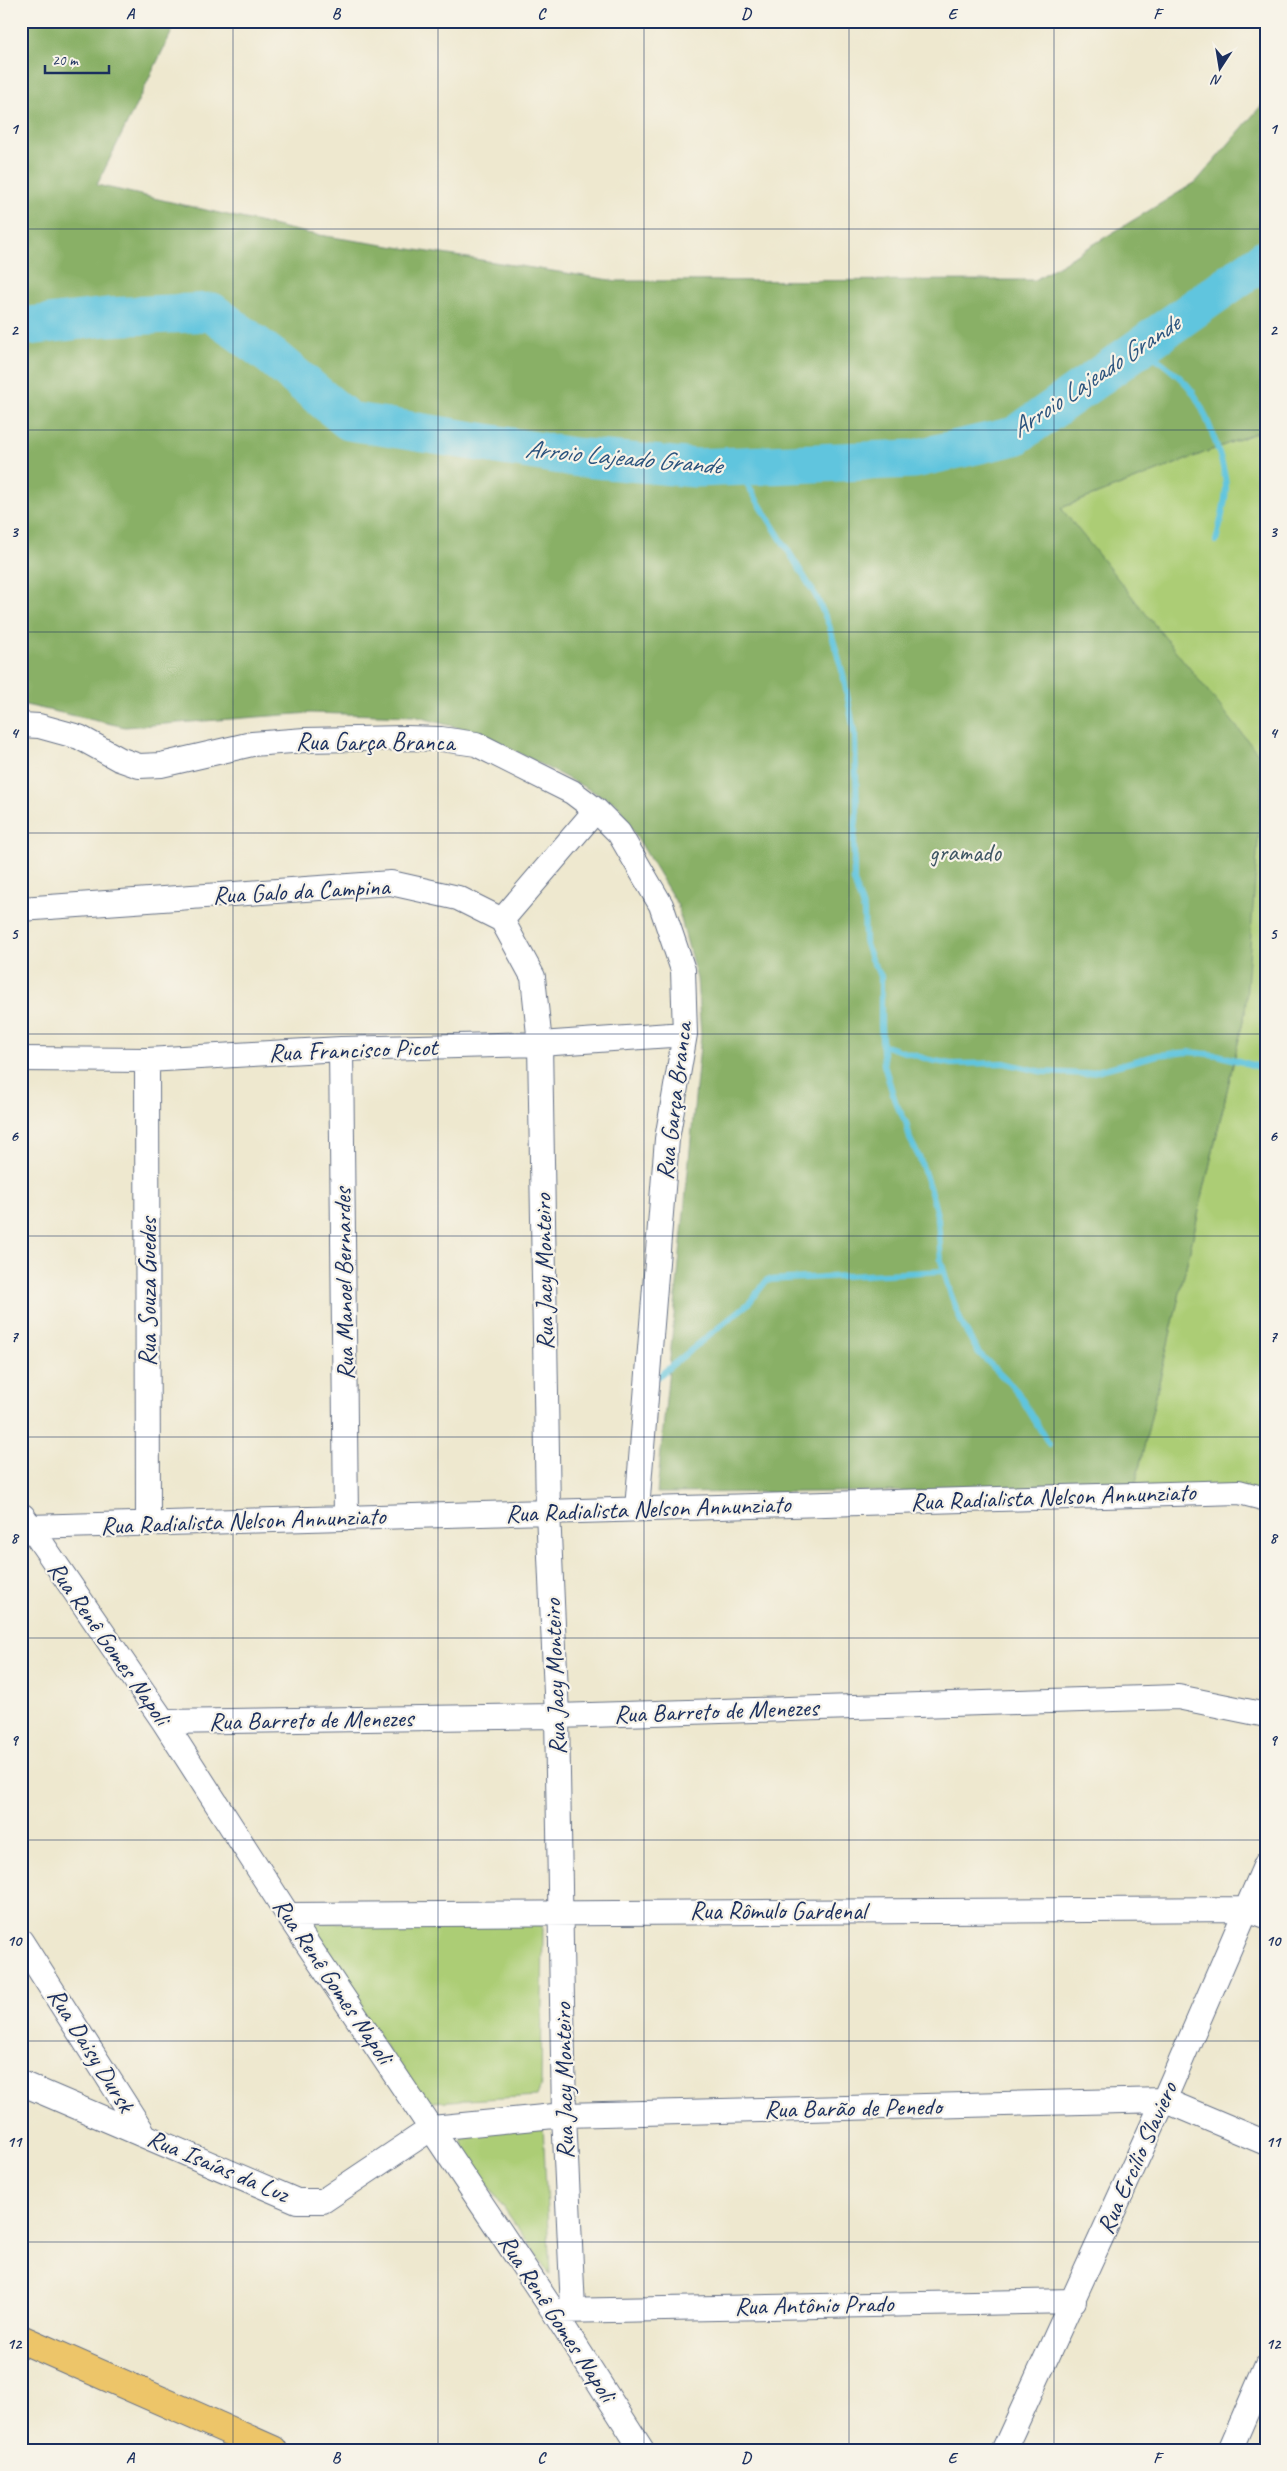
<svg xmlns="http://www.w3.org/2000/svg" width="1287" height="2471" viewBox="0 0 1287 2471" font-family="Caveat,sans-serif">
<rect width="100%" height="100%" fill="#f7f3e8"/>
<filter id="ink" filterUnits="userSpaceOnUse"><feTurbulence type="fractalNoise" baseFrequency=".02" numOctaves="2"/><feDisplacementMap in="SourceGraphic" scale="10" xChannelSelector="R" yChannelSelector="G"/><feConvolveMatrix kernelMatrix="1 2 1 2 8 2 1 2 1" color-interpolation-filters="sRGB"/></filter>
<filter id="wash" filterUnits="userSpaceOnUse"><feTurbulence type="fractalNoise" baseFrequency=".0096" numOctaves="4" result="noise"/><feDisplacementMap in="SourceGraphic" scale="20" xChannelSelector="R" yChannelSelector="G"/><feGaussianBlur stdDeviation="1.12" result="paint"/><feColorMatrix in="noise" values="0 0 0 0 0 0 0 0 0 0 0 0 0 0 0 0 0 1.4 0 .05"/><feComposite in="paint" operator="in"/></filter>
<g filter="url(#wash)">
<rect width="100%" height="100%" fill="#eee8cf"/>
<path fill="#accd75" stroke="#647e6a" d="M1266,429V1498L1134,1490L1245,1013L1061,508Z
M537,1920L543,1928L541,2085L537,2096L431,2102L421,2099L307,1930L312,1923Z
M543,2124L550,2275L463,2148L461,2135Z"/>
<path fill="#89b066" stroke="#527062" d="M21,21H177L97,185L306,233L617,281L1035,280L1196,182L1266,100V429L1061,508L1264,761L1245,1013L1134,1490L657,1493L701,1035L697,979L677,904L617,804L482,734L414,716L310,713L125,727L21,704Z"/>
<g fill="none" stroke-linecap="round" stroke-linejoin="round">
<path stroke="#61c5de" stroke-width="6" d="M1141,347C1157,359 1175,371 1188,386C1204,404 1226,465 1226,489C1225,506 1220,524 1216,541
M736,466L816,596L829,625L843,674L855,736L857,811L854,840V881L864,911L865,941L871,959L881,976V1026L884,1065L896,1104L906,1122L910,1139L920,1159L933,1199L938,1219L941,1261L950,1292L962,1324L978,1352L1017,1391L1049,1444
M882,1045L930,1060L951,1064L1004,1063L1043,1072L1085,1074L1158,1055L1189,1052L1218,1055L1266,1069
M655,1379L749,1303L767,1280L944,1271"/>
<path stroke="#61c5de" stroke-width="39" d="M21,327L107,317L212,312L272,357L349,421L573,457L696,468L914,459L1015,436L1266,258"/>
</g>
</g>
<g filter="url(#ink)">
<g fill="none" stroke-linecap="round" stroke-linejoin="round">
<g stroke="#657086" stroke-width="26">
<path id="minor" d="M21,725L39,726L79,737L119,759L139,766L161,765L252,744L305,740L406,738L441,739L476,744L572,792L596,810L619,833L661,905L683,970L685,1034L667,1139L637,1509
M21,909L391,883L458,898L502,920L533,977L540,1044L548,1511L557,1716L564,2115L573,2309
M502,920L596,810
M341,1049L346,1518
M21,1059L147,1060L341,1049L540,1044L685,1034
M147,1060L148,1524
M23,1516L164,1722L288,1915L554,2312L642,2450
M21,1533L29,1527L1239,1492L1266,1499
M164,1722L557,1716L1178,1697L1266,1715
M288,1915L1247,1909L1266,1916
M21,1941L144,2134
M21,2083L297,2201H323L432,2128L564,2115L1164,2100L1266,2143
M558,2311L1074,2301
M1004,2450L1164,2100L1266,1864
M1230,2450L1266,2367"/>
</g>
<g stroke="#657086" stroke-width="30">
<path id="major" d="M21,2339L273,2450"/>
</g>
<use href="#minor" stroke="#fff" stroke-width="24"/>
<use href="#major" stroke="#edc569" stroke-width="28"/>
</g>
</g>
<path fill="none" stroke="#1b2f5e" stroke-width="1" stroke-opacity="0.55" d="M233,21V2450M438,21V2450M644,21V2450M849,21V2450M1054,21V2450M21,229H1266M21,430H1266M21,632H1266M21,833H1266M21,1034H1266M21,1236H1266M21,1437H1266M21,1638H1266M21,1840H1266M21,2041H1266M21,2242H1266"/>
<g text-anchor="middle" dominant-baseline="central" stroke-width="4.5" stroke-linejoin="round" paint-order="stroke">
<g font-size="25" fill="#1b2f5e" stroke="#f7f3e8">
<text x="375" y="742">Rua Garça Branca</text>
<text transform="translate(301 891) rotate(-3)">Rua Galo da Campina</text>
<text transform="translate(353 1050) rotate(-2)">Rua Francisco Picot</text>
<text transform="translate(674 1101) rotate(-83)">Rua Garça Branca</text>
<text transform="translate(544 1272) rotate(-91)">Rua Jacy Monteiro</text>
<text transform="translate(344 1284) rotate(-91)">Rua Manoel Bernardes</text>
<text transform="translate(148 1292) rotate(-90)">Rua Souza Guedes</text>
<text transform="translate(1053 1497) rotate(-2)">Rua Radialista Nelson Annunziato</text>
<text transform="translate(648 1509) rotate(-2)">Rua Radialista Nelson Annunziato</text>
<text transform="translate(243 1521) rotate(-2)">Rua Radialista Nelson Annunziato</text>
<text transform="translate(109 1643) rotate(55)">Rua Renê Gomes Napoli</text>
<text transform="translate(555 1677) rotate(-92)">Rua Jacy Monteiro</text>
<text transform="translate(716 1711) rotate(-2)">Rua Barreto de Menezes</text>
<text transform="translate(311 1720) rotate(-1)">Rua Barreto de Menezes</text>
<text x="778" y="1911">Rua Rômulo Gardenal</text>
<text transform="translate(333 1981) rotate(56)">Rua Renê Gomes Napoli</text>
<text transform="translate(91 2050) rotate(58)">Rua Daisy Dursk</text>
<text transform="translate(564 2081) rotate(-91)">Rua Jacy Monteiro</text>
<text transform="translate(853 2108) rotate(-1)">Rua Barão de Penedo</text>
<text transform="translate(1137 2158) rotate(-66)">Rua Ercílio Slaviero</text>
<text transform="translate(218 2166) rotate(23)">Rua Isaías da Luz</text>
<text transform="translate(814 2305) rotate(-1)">Rua Antônio Prado</text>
<text transform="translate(557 2318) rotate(57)">Rua Renê Gomes Napoli</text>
</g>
<g font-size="25" fill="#3f5664" stroke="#f7f3e8">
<text x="965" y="853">gramado</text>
</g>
<g font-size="26" font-style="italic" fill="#2c547e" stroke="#f7f3e8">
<text transform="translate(1095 376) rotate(-34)">Arroio Lajeado Grande</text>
<text transform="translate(623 457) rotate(5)">Arroio Lajeado Grande</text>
</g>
</g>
<rect width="1287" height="2471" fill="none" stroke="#f7f3e8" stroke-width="55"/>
<g transform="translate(1220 68) rotate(192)" stroke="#f7f3e8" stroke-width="4" paint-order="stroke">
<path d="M0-4L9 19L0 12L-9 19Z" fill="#1b2f5e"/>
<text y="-8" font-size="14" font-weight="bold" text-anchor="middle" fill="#1b2f5e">N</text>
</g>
<path d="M45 65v8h64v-8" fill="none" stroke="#1b2f5e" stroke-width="2.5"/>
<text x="52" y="65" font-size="15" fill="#1b2f5e" stroke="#f7f3e8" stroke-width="4" paint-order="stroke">20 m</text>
<rect x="28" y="28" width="1232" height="2416" fill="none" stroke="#1b2f5e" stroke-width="2"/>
<g font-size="16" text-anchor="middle" font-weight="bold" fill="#1b2f5e">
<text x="130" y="19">A</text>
<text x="336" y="19">B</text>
<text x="541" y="19">C</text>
<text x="746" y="19">D</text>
<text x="952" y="19">E</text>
<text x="1157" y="19">F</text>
<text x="14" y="134">1</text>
<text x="1273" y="134">1</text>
<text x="14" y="335">2</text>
<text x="1273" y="335">2</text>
<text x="14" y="537">3</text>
<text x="1273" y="537">3</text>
<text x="14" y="738">4</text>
<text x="1273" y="738">4</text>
<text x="14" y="939">5</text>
<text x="1273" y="939">5</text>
<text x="14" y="1141">6</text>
<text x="1273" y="1141">6</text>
<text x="14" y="1342">7</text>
<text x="1273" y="1342">7</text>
<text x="14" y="1543">8</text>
<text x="1273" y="1543">8</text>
<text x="14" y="1745">9</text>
<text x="1273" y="1745">9</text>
<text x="14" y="1946">10</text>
<text x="1273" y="1946">10</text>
<text x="14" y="2147">11</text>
<text x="1273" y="2147">11</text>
<text x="14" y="2349">12</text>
<text x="1273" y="2349">12</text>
<text x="130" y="2463">A</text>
<text x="336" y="2463">B</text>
<text x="541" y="2463">C</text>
<text x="746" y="2463">D</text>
<text x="952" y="2463">E</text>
<text x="1157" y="2463">F</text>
</g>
</svg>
